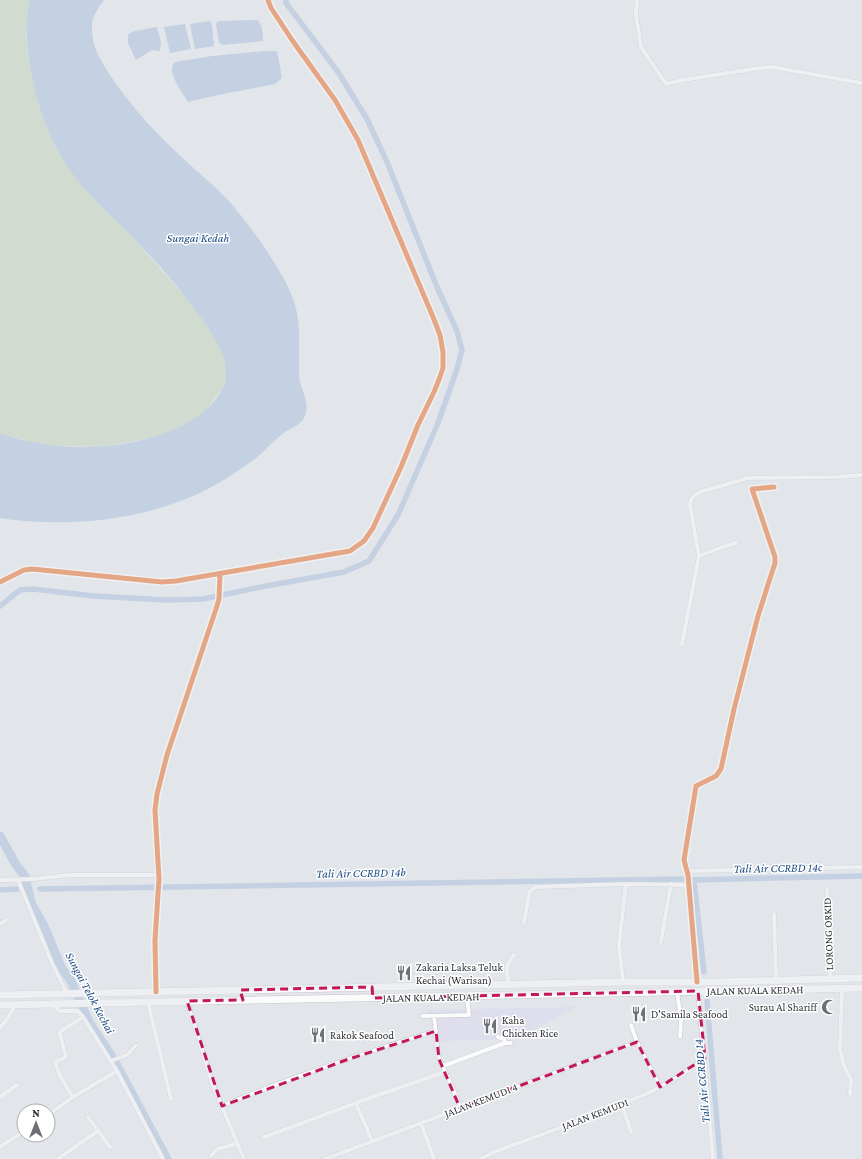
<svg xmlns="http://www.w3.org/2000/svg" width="862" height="1159" viewBox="0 0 862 1159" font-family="'Crimson Pro',serif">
<rect width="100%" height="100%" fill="#e2e6ea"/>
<path fill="#dedeec" d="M576,1007L516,1039L439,1041L427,1010Z"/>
<path fill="#bdceb2" d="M0,0H30L26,34L29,63L35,90L88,193L134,239L187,299L215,338L222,351L226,366V378L223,388L205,411L190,422L172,431L152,438L101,447L60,446L35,443L0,433Z"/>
<path fill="#9eb8db" d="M30,0H104C99,7 92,16 92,26C91,45 100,59 110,75C128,102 149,126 172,148C190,166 210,181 227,199C249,224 269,252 285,281C304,316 298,336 299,374C299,388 312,404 304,418C299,427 288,429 281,435C272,442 265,451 256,458C250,463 243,467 236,472C171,518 77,530 0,518V433C54,452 115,452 168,432C189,425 225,401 226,376C227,353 213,335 200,317C180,289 158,263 134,239C113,217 90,198 72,173C67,165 61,157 57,149C37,113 19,40 30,0Z
M258,20L262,28L263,41L223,45L219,43L216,24L218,21Z
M210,21L212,25L214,46L195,49L190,24Z
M185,24L191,49L170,53L164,27Z
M157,27L161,42L160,51L152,50L136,60L128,43V34L135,31Z
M264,51H277L282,78L275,84L223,94L188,102C183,93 165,71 175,62L212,56Z"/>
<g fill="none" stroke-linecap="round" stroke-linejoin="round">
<path stroke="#9eb8db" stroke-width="5.5" d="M0,606L20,590L33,589L94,596L167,600L203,599L266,586L344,572L369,561L398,515L438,423L457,369L462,350L457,331L437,287L387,162L367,119L338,72L286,3V0
M691,880L862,876
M694,881L704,972
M40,889L683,879
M0,890L17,889
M707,1001L720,1159"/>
<path stroke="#9eb8db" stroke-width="9" d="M0,836L16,865L25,876L31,903L44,926L61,967L71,981L89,1022L114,1060L167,1159"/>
<g stroke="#c2c4c8" stroke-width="5">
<path id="street" d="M637,0L636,15L641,47L666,84L683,80L753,69L772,67L862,83
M699,556L723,547L736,543
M0,582L24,570L32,569L162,582L176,581L350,551L364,541L373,528L401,467L418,425L434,392L440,377L443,368V352L440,335L433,317L358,140L335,100L292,40L271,8L268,0
M682,644L699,556L690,505C690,498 694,495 700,492L748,478L837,477L862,475
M687,871L862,867
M0,880L34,879L69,875H159
M18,880L52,963L67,994
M827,890L830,978
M774,914L776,980
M524,922L530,891L535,887L626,884L689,885
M0,924L7,920
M661,942L671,884
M623,982L619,945L626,884
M697,982L688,875L684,860L696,786L716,776L721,769L734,709L758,616L775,563V557L752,489L774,487
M509,984C506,973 505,964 514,955
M842,988L840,1049L844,1066L851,1079L850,1094
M677,991L681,1021L680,1037
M698,991L713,1159
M156,992L155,940L159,879L155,810L157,794L167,755L216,609L219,599L220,574
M187,1001L212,1083L244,1159
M148,1002L171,1099
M53,1004L59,1011H78L83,1017L117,1071L163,1159
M422,1016L469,1015L467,997
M434,1016L438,1056L453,1089L460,1108
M631,1025L637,1042L660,1087
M0,1028L8,1018L15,1005
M498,1037L504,1039L505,1043
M111,1061L127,1055L136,1045
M443,1066L505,1043H511
M0,1097L17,1085
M73,1097L61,1078L55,1062L66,1057L60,1034L61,1031L83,1017
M356,1103L372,1141
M622,1105L631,1132
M222,1106C292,1077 364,1053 436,1031
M48,1115L73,1097L117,1071
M88,1117L110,1147
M421,1123L434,1159
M264,1137L361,1101L442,1073
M0,1147L21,1133
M211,1156L217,1149L237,1144
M58,1159L98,1131
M325,1159L637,1042
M480,1159L494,1152C524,1141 555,1130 586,1118C628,1102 670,1087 705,1058"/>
</g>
<g stroke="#c2c4c8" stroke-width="8">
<path id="primary" d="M0,995L623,982H715L862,978
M0,1005L862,988"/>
</g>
<use href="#street" stroke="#fbfbfc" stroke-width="4"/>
<use href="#primary" stroke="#fbfbfc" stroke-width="7"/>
<g stroke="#fff" stroke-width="8">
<path id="cycleway" d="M0,582L24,570L32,569L162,582L176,581L350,551L364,541L373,528L401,467L418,425L434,392L440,377L443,368V352L440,335L433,317L358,140L335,100L292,40L271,8L268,0
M697,982L688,875L684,860L696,786L716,776L721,769L734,709L758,616L775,563V557L752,489L774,487
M156,992L155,940L159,879L155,810L157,794L167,755L216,609L219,599L220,574"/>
</g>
<use href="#cycleway" stroke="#e8590c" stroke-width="5"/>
</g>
<path d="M0 0H862V1159H0ZM372,987L373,998L698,991L705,1058L660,1087L637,1042L460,1108L439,1059L436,1031L346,1060L222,1106L187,1001L243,1000L240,990Z" fill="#e2e6ea" fill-opacity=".55" fill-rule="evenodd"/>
<path fill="none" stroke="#c2185b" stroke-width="3" stroke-dasharray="8 5" stroke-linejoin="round" d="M372,987L373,998L698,991L705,1058L660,1087L637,1042L460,1108L439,1059L436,1031L346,1060L222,1106L187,1001L243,1000L240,990Z"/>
<defs>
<g id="restaurant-bare" transform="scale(1.2)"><path d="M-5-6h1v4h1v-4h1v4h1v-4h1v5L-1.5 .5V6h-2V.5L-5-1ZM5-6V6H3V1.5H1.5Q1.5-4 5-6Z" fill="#6d7074" stroke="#fff" stroke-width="2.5" paint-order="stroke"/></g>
<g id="mosque-bare" transform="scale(1.2)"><path d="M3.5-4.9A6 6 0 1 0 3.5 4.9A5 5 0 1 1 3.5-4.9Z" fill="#6d7074" stroke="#fff" stroke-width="2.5" paint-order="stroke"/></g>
</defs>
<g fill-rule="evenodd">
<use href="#restaurant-bare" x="404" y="973"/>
<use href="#mosque-bare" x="829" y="1007"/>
<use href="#restaurant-bare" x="639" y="1014"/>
<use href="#restaurant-bare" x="490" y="1026"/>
<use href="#restaurant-bare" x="318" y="1035"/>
</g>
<g text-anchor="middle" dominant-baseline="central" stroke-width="3" stroke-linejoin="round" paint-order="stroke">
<g font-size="11" fill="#2e3134" stroke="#fff">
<text transform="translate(828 934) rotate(-92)">LORONG ORKID</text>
<text transform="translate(755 990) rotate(-1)">JALAN KUALA KEDAH</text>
<text transform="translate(431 997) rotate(-1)">JALAN KUALA KEDAH</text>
<text transform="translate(481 1100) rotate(-21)">JALAN KEMUDI 4</text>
<text transform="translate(595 1114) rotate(-21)">JALAN KEMUDI</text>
</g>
<g font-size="11" fill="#2e3134" stroke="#fff" text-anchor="start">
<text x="416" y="967">Zakaria Laksa Teluk<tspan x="416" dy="13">Kechai (Warisan)</tspan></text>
<text x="817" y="1007" text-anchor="end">Surau Al Shariff</text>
<text x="651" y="1014">D'Samila Seafood</text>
<text x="502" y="1020">Kaha<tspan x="502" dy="13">Chicken Rice</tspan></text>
<text x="330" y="1035">Rakok Seafood</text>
</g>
<g font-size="12" font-style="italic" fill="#1b4a84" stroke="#fff">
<text x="198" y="238">Sungai Kedah</text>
<text transform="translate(778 868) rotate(-1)">Tali Air CCRBD 14c</text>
<text transform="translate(361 873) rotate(-1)">Tali Air CCRBD 14b</text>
<text transform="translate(90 993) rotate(62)">Sungai Telok Kechai</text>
<text transform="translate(702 1081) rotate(-95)">Tali Air CCRBD 14</text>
</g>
</g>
<g transform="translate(36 1123)"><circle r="19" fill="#ffffff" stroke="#abadae"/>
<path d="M0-3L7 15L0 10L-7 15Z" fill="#6d7074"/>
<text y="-6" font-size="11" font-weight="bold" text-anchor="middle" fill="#2e3134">N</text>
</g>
</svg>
